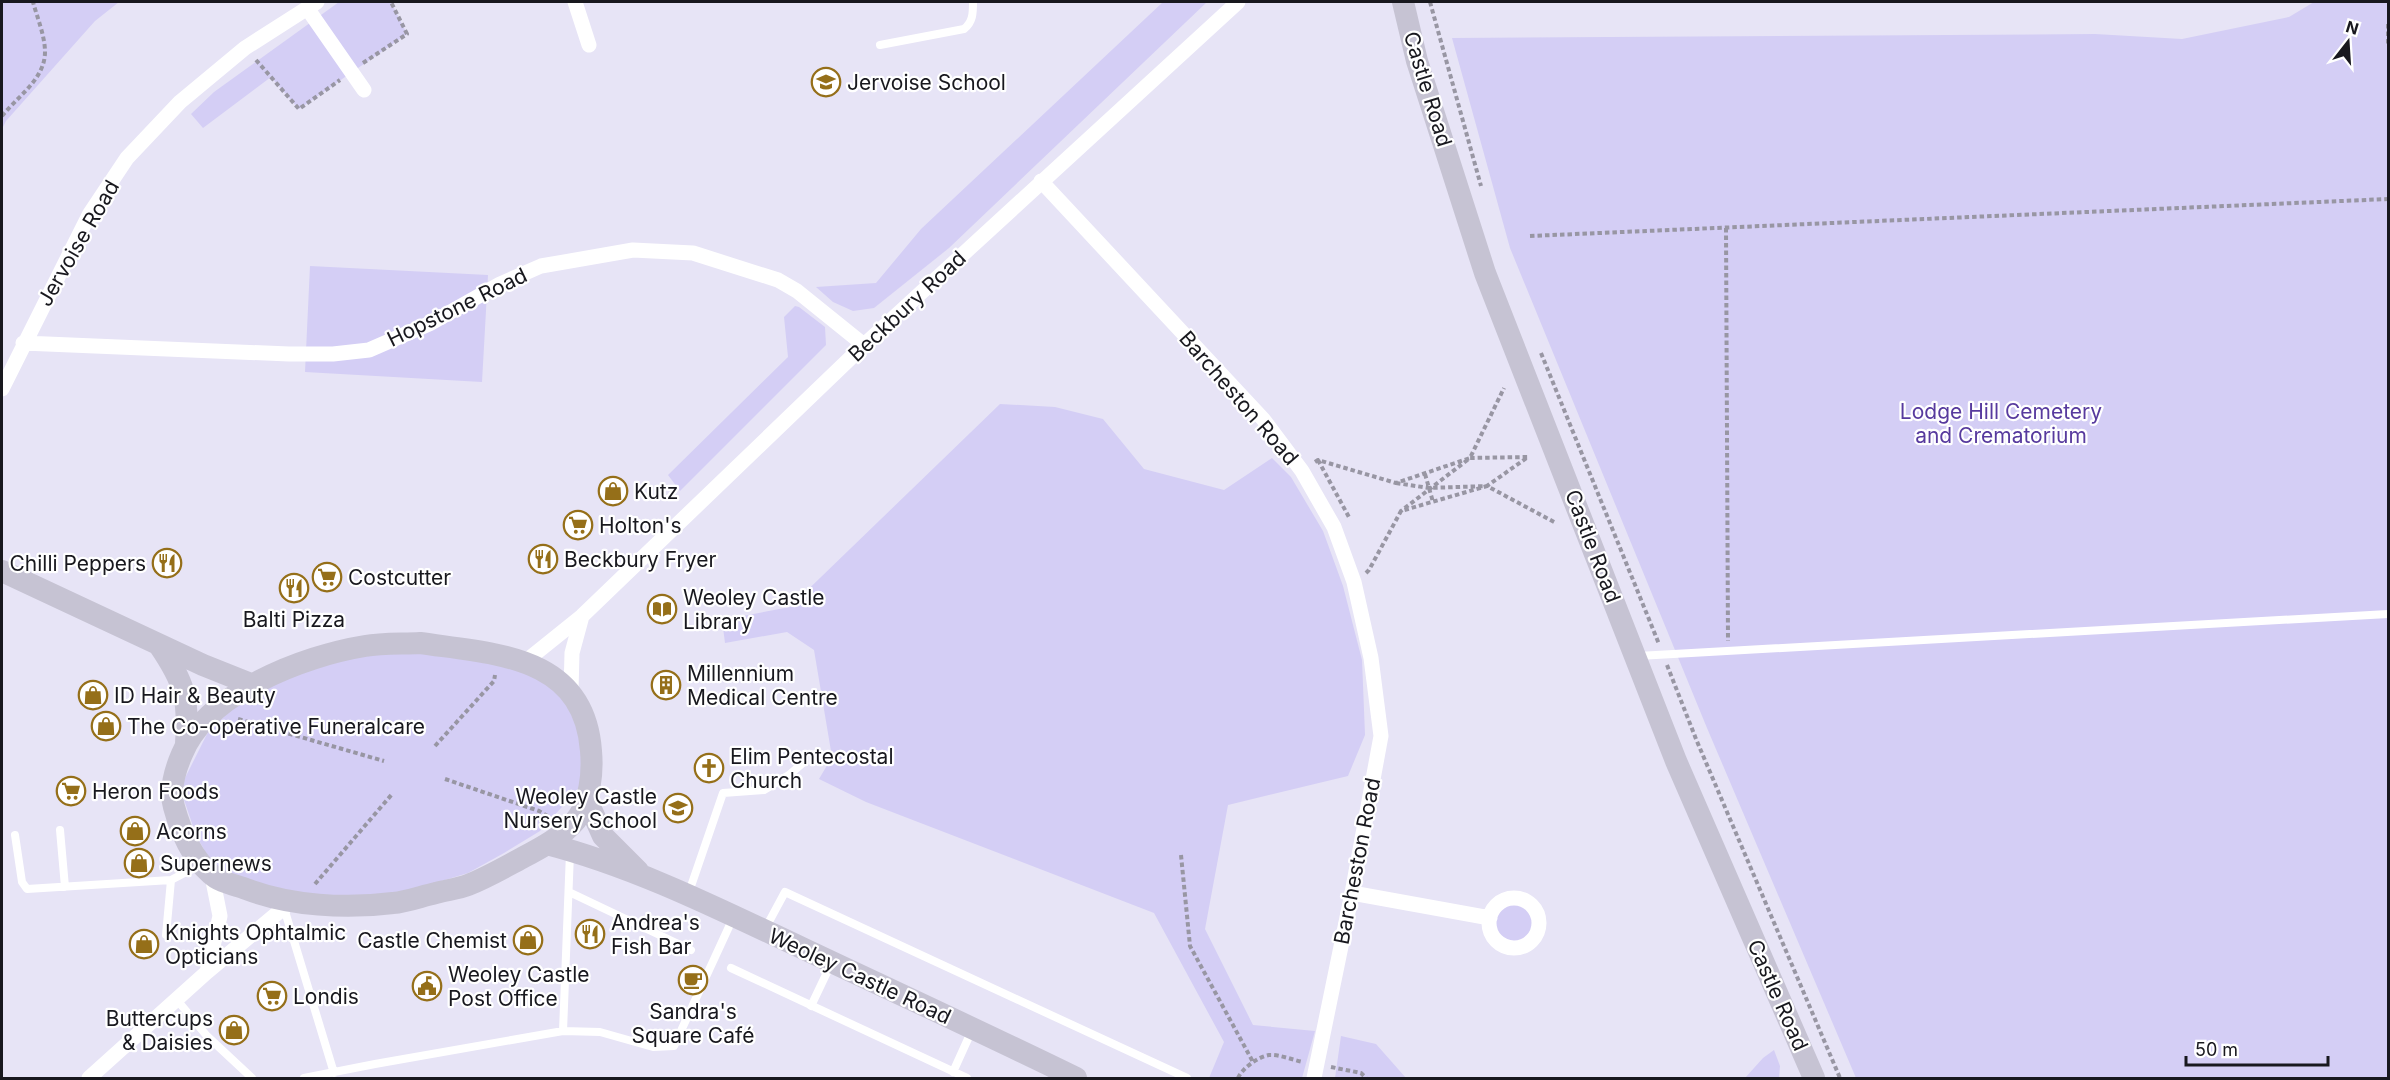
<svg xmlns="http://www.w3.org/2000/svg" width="2390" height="1080" viewBox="0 0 2390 1080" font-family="Inter,sans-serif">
<rect width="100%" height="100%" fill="#e7e4f6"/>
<path fill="#d4cef5" d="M2,2H119L95,21L6,121L2,129Z
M339,2H391L407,34L299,109L271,77L203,128L191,114L214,92Z
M1163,2H1207L949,248L874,308L853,311L833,302L816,287L876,283L921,229Z
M2314,2H2388V1078H1856L1707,728L1510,248L1452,38L2095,34L2182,39L2289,17Z
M310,266L488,275L482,382L305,372Z
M795,306L799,307L825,327L826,345L680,491L668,475L788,357L784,317Z
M1000,404L1055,407L1103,419L1144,469L1224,490L1272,458L1291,477L1323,531L1343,586L1362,660L1365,735L1348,776L1228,805L1205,929L1253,1025L1315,1031L1302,1078H1209L1224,1042L1154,913L866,802L819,779L832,757L814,650L787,632L725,643L722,620L790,607Z
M365,648L526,664L580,714L582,785L540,831L504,853L468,873L402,893L340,899L273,888L216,871L196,835L180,788L207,734L254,686Z
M1492 921a21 21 0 1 1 42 0a21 21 0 1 1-42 0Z
M1341,1036L1376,1044L1406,1078H1335Z
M1774,1050L1780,1066L1779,1078H1745L1763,1058Z"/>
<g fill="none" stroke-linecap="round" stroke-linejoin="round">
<path stroke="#9896a3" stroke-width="4" stroke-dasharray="4.5 3" stroke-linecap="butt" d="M1430,2L1481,186
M2388,24V44
M256,60L299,109L340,80
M363,63L407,34L391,2
M2,116C17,97 45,79 45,52C45,36 37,17 33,2
M1726,228L1728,641
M1530,236L2388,199
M1541,353L1659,644
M1318,460L1350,519
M1315,462L1318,460L1396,483L1470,458L1504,388
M1425,474L1433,502
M1396,483L1429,488L1487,486L1528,457L1470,458L1401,511
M1366,573L1369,570L1401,511L1487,486L1556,523
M1667,665L1696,739L1840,1078
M238,719L384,761
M435,746L494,681L495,675
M445,779L539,811L551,818
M1181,855L1190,946L1253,1062
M315,884L393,793
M1331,1067L1361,1073L1366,1078
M1238,1078C1242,1069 1257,1057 1269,1055C1278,1054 1293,1060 1303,1062"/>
<path stroke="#fff" stroke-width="8" d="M880,45L964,29C973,22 973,13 973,2
M1638,656L2388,614
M60,830L65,887
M15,835L22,882L27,889L171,880L198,866
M569,892L691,950
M689,892L723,793L764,790L789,775L804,762
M284,908L334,1073
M765,929L785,892L1187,1078
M166,935L171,880
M731,968L967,1078
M177,1000L207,1036L252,1078
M811,1006L831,964
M563,1031L570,853
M953,1072L972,1030
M304,1078L375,1064L563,1031L600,1032L653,1047L674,1046L733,918"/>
<path stroke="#fff" stroke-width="15" d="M575,2L589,45
M307,8L364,90
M1041,181L1263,419L1302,471L1334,527L1354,582L1371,658L1381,736L1352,893L1314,1078
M23,343L289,354H333L369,350L431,323L500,284L541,266L633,250L693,253L778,280L797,291L864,345
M2,389L89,215L127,158L180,102L245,48L317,2
M526,661L582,616L864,345L1238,2
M571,691L572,653L582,616
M1352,893L1490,918
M1489 923a25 25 0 1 1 50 0a25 25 0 1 1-50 0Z
M207,972L220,916L212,876
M89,1078L207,972L292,901"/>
<path stroke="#c6c3d3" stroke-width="22" d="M1403,2L1417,61L1485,273L1676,761L1814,1078
M2,571L203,665L253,685
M420,643C495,654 584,655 591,751C593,773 590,802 576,820C562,837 541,848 522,858C505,867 486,878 468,885C458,889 446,890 436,893C422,896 407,902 393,903C346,909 291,906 246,889C235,885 219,882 211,874C191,857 181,832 174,807C169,790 175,770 182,754C207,693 303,656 365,646C382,643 402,644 420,643Z
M159,645C185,683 189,699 186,744
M587,800L603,836L638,871
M547,844C636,867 721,910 804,949C895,992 986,1034 1076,1078"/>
</g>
<defs>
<g id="school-ring" transform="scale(1.5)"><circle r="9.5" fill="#fff" stroke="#956f19" stroke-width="1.5"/><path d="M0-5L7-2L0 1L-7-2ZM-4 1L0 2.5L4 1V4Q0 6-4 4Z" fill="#956f19"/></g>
<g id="shop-ring" transform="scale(1.5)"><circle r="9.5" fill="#fff" stroke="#956f19" stroke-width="1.5"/><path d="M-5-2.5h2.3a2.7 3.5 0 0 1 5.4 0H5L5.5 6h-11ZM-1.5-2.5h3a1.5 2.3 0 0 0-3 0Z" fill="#956f19"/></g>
<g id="supermarket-ring" transform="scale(1.5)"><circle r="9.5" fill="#fff" stroke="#956f19" stroke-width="1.5"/><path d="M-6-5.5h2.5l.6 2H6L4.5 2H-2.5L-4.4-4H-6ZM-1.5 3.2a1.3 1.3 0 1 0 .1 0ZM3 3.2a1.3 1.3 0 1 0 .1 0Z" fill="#956f19"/></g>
<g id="restaurant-ring" transform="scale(1.5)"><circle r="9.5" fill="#fff" stroke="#956f19" stroke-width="1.5"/><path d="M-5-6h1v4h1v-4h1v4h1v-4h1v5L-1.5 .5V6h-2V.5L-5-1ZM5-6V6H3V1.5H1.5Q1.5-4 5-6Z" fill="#956f19"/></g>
<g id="library-ring" transform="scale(1.5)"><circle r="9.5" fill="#fff" stroke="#956f19" stroke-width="1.5"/><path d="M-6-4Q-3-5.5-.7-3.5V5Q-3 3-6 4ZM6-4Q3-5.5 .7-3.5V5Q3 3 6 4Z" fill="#956f19"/></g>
<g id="building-ring" transform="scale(1.5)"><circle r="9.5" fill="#fff" stroke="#956f19" stroke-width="1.5"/><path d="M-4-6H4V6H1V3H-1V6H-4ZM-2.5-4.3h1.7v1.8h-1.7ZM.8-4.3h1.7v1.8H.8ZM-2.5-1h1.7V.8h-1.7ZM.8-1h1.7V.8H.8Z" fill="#956f19"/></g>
<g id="church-ring" transform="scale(1.5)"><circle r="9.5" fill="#fff" stroke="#956f19" stroke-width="1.5"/><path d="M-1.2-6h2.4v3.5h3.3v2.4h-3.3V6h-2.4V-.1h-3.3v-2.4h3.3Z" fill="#956f19"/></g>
<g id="cafe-ring" transform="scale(1.5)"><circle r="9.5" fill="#fff" stroke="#956f19" stroke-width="1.5"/><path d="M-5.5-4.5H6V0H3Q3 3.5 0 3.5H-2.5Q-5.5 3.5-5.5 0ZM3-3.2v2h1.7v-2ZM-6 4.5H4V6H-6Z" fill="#956f19"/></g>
<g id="civic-ring" transform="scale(1.5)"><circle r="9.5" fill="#fff" stroke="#956f19" stroke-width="1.5"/><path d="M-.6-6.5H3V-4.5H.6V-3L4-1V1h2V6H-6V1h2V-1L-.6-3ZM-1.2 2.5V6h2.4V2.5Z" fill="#956f19"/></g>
</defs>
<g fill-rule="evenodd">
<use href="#school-ring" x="826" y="82"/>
<use href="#shop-ring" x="613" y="491"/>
<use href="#supermarket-ring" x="578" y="525"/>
<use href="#restaurant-ring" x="543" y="559"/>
<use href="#restaurant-ring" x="167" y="563"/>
<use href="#supermarket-ring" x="327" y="577"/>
<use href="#restaurant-ring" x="294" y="588"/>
<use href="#library-ring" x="662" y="609"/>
<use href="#building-ring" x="666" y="685"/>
<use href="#shop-ring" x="93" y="695"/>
<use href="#shop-ring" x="106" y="726"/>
<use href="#church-ring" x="709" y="768"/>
<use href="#supermarket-ring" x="71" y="791"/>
<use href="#school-ring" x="678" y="808"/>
<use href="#shop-ring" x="135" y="831"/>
<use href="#shop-ring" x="139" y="863"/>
<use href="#restaurant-ring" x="590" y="934"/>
<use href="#shop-ring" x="528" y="940"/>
<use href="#shop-ring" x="144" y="944"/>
<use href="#cafe-ring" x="693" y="980"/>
<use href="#civic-ring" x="427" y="986"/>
<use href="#supermarket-ring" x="272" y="996"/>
<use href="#shop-ring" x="234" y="1030"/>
</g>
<g text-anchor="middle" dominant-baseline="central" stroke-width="4.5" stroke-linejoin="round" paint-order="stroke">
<g font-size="21" fill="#18181e" stroke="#fff" text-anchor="start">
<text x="847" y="82">Jervoise School</text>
<text x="634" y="491">Kutz</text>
<text x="599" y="525">Holton's</text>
<text x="564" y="559">Beckbury Fryer</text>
<text x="146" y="563" text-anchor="end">Chilli Peppers</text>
<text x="348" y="577">Costcutter</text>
<text x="683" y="597">Weoley Castle<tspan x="683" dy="24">Library</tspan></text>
<text x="294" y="619" text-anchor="middle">Balti Pizza</text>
<text x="687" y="673">Millennium<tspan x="687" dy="24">Medical Centre</tspan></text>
<text x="114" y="695">ID Hair &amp; Beauty</text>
<text x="127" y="726">The Co-operative Funeralcare</text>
<text x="730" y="756">Elim Pentecostal<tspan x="730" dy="24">Church</tspan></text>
<text x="92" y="791">Heron Foods</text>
<text x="657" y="796" text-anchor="end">Weoley Castle<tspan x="657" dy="24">Nursery School</tspan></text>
<text x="156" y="831">Acorns</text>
<text x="160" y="863">Supernews</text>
<text x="611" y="922">Andrea's<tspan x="611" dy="24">Fish Bar</tspan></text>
<text x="165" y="932">Knights Ophtalmic<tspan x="165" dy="24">Opticians</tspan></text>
<text x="507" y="940" text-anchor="end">Castle Chemist</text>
<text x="448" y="974">Weoley Castle<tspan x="448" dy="24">Post Office</tspan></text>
<text x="293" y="996">Londis</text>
<text x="693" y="1011" text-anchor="middle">Sandra's<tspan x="693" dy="24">Square Café</tspan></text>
<text x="213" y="1018" text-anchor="end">Buttercups<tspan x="213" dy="24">&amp; Daisies</tspan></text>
</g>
<g font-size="21" fill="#18181e" stroke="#fff">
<text transform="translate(1428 89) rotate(73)">Castle Road</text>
<text transform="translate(78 243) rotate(-60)">Jervoise Road</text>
<text transform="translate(907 306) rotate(-43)">Beckbury Road</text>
<text transform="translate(457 307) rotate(-26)">Hopstone Road</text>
<text transform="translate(1239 398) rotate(49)">Barcheston Road</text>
<text transform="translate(1593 546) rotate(69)">Castle Road</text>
<text transform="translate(1357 861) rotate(-79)">Barcheston Road</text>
<text transform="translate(860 976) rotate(25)">Weoley Castle Road</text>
<text transform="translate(1778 995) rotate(66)">Castle Road</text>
</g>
<g font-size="21" fill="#573a9e" stroke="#fff">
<text x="2001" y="411">Lodge Hill Cemetery<tspan x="2001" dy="24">and Crematorium</tspan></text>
</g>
</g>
<rect width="2390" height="1080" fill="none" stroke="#18181e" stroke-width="6"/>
<g transform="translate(2348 42) rotate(17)" stroke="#ffffff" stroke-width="4.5" paint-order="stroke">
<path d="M0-4.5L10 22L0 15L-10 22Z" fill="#18181e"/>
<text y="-9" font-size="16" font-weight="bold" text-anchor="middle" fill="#18181e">N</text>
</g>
<path d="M2186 1056v9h142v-9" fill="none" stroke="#18181e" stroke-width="3"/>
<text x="2195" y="1056" font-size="18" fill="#18181e" stroke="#ffffff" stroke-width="4.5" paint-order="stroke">50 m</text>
</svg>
